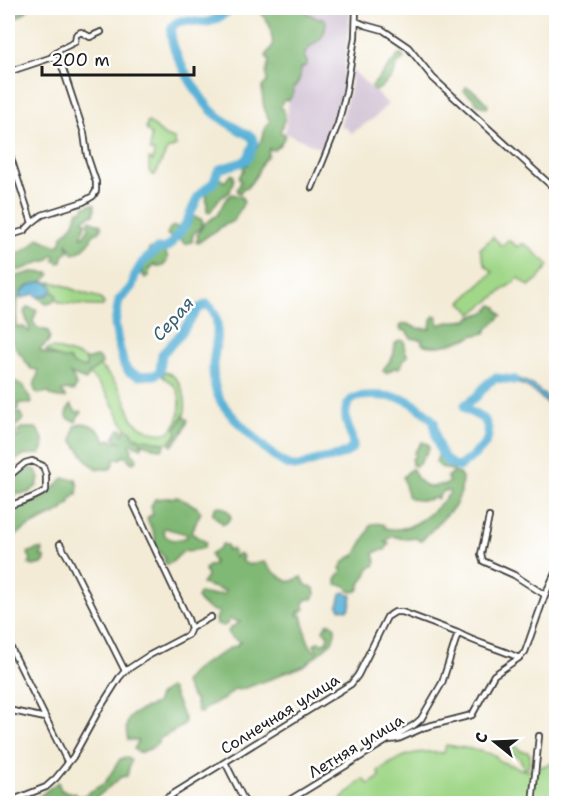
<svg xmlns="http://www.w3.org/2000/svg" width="564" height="811" viewBox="0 0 564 811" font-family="'Shantell Sans',sans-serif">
<rect width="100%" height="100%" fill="#fff"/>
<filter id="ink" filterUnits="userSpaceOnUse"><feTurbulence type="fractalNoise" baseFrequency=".0167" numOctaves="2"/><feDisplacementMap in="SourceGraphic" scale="12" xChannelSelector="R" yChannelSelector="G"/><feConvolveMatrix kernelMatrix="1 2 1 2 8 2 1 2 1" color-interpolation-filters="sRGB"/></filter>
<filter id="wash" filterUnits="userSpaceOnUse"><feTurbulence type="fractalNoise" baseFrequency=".008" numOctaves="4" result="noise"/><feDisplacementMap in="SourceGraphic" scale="24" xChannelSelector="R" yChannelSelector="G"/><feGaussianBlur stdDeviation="1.35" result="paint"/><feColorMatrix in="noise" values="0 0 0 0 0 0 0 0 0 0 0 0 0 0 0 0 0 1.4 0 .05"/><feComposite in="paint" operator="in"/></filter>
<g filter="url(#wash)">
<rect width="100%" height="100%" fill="#f3ebd6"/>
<path fill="#cebed0" d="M310,8H342L350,12L341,105L325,150L285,133L290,89L307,14Z
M351,69L388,104L374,118L352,133L346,128L340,126L352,81L350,79Z"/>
<path fill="#a0d788" stroke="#5e7a52" stroke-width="1.5" d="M149,122L165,136L174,139L176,146L167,150L155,175H152L149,171V159L153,161L154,151H150L151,135L146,129L147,123Z
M493,237L502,246L508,240L518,247L522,244H525L549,265L539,278L529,286L519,278L472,314L461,302L493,272L485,265L480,249Z
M46,282C62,282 69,289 83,293C91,296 98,295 104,303L103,306C99,307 66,304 62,303C57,301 53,298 48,295L51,284Z
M53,348C68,352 91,359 103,369C111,377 121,389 125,399C128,405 129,414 133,420C140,428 160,438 170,431C180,424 182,402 178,392C176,385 168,380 162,376L165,372C179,374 187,397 185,410C184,418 180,429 175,436C170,443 164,445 155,443C114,436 121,403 94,379C80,366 63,360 46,351L48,349Z
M446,745L471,749L495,755L499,761L524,770C522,758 516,754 505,750L509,747H517L521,751L528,752L530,755L529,766L525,770L527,771L556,762V803L336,804L363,779L369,784L380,777L378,771C403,755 413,749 444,753Z"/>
<path fill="#80b874" stroke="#4e6a48" stroke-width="1.5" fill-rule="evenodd" d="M8,8H29C25,14 17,18 10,21L8,20Z
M258,8H308L307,13L318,19L323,18L326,21C325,47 309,39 304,57L307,61V65L301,68C300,76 300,83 293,88V93L289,100H284L281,104L280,108L283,109L285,119L280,132L285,134V137L279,146L274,150L269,149L268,156C261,161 261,166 257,174C254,179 250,184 247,188H243L240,193L237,192V189L241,182L239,177L244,170L243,167L247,165L263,137L266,125L270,122C269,119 267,116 266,113C263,106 262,95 262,87L267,82L266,73L269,61L266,56L273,45L270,26Z
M399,55H402L404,59L396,66L394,74L391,78L379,89L376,91L373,90L372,86Z
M466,87C475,89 482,99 488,105L487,108C478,107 477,101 471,96C469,94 466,93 464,91Z
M232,174L234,176C234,182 231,187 230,192L219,199L210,212H207C208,202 202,190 215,186L217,180L221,179L224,182Z
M232,194L242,197L244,202L234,221L222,226L216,232L212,233L198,243L196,242L198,238L197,235L204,224L217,215L226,199Z
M92,204L95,205L94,214L83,219L86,223L81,237H83L89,228L88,222L90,220L101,225V228L99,232L93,235L89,243L82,250L74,254L71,252L67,242L68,252L63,256L62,262L59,263L54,260L56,257L54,255L52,256L47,261C34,261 24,274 11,269L9,258L29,248L38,238L57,246L61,243L62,236C70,227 76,225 77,212L79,210L82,212L85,206Z
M193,217L201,219L203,222L199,229L193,234L192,242L185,244L180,239H176L175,236L170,237L167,234L170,228L174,226L177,227H184L187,223L190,224L192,218Z
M155,247L157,248H160L165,251L168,258C166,263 165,267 158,267L154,264L149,271V276L145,278C140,273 144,266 144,259L147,254L149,249Z
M32,272L49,273L50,275C41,284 39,282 29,287C15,294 15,313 17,327H24L29,332L30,330L24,312L27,307L37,310L33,322L37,328L48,331C53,341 46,343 40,349L42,352L63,359H69L74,365L86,368V360L96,357L101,359L102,364L89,374L86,380L70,374L74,379L76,385L74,391L66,390L61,392L66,397L64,398C57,398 52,398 48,392L38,394C29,387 39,379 38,370L31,369L16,348L8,333V283L14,277Z
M50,291L54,292L57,295C56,301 52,304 46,304L38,297L39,295Z
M492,305L497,307L498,311L502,315L492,325L488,328L485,333C482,335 478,334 475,335C474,335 472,337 471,337C457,342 437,350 422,344V340L411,338L406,331L401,330L400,328L401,324C409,322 410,326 417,328C421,329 426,328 430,329L431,319L434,316H437L439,325C445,321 460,321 468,320L470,317L477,315L488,311Z
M400,340L404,341L405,345V351L407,354V357L403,360L402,365L399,368H394L386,373L383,371C385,365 389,363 392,358C398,349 389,346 400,340Z
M14,381L24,386C26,392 30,396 32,403L30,404L19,403L18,409L15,410V413H20L23,418L21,422L14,427L17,438L20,437L18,431L21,428H36C43,437 47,444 40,454C24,454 19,456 8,467V382Z
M71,405L76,412L81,411L82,413L78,416L76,422L69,419L66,415L67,410Z
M183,416L188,420C183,434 181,435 172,446L169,444C175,438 178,436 176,428Z
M83,423C94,425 101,430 105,441L110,439L115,443L121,442L114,439L115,435L119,429H122L121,434L123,435L124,431L126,429C133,429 132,434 135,439C145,437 154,442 164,443L165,445L163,449C155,449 149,446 141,443L142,448L131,444L130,446L132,450L131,453L135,455L137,460L135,462L132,463L125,456L119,459H114V464L110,469H98L89,463L72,440L75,426Z
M422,442L428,444L429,449L419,464L416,466L412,465V459L415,456L414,453Z
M438,456H440L443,458L452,460L456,466L454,471L441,467L436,462Z
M30,468L36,470L39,478L37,486L28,493L16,494L8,500V485L18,475Z
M411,469H413C416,477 421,486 430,487C437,487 438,483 446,485L449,482L447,477L454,472L459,474L462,477L461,492L455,506L421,541L415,538C407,540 401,539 393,536L385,542L389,544L385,550L377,551L374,554L376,562L374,566L369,568L366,575L360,584V588L357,591L352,592L348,590L346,586L336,584V580L339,574L342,573L340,568C344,561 347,558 355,555L369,530L370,525C375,523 379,523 384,525L385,528C411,535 434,512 450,493L449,491C442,490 441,494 437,499L435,498C425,501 415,502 407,496V492L403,477Z
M63,478L76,479L78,486L77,494L70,500V503L61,511L28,527L8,541V511C21,504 39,503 49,493C54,489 58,483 63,478Z
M178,497C186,503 194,502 201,512L191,533L206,542L204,548L197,550L195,549L192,551C179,548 178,561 167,565L164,562L165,558L155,548V536L147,519L149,516L153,515L151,506L155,499ZM165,528L187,534V537C178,541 165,542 163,530Z
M220,506C226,508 230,511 231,518L226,523L223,524L213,515V511L216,507Z
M222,544L227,545V550L232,549L235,557L238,554H241L243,557L241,560C251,569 254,562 265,562C270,571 280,577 289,582L302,577L306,585L314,588L315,595L313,599H307L303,603L305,609L301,612L299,611L297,615H302C305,628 305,640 314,651L317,650L314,645L315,643L319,642L322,643L327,642L328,634L324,632L323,630L327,624L331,623L335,627V633L332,642L305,665L291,671H287L276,677L240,690L235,689L224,699L206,707L202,713H200L198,712L195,700C189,696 188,688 184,683C192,670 206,662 219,655C226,651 229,646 237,646L238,643L241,642C234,639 231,639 228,631L232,627L240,622L229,619L227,624L224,626L217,624L216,619L219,612C210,610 203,607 197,598L199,593L211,595L224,594L225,591L202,584L207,577L205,569L208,566L213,565L214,561L211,558L210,554L219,549Z
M38,549H42L43,552L40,556L45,557V560L42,564L33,566L29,564L31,559L28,554L29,552Z
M169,688L172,690L185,721L183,726L159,739L158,743L152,748L139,753L134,749L138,742L137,740H128C121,714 136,712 156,704L159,696Z
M128,758L131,760L127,776L121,777L90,803H16L37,798L58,782L61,790L76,794L78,797L83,796L105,783L120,759Z"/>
<path fill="#59b1d6" stroke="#3a6679" stroke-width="1.5" d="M46,282L53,287C51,296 40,299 33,294L22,298H21V292C28,284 36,282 46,282Z
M506,377C528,377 542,392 556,406V422L554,416L550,413V407C536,392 526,382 505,382Z
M344,592L352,596L350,607L347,610L340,609L338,606L341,594Z"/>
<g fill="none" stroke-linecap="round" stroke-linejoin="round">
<path stroke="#59b1d6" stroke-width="9" d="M232,8C225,13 218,20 208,22C198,25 181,15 173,26C162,41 201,101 213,112C225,123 239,130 252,137L254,143L248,158L243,162L220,169L217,173L214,182L199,195L185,225L171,244L166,248L157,249L142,263L135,275L132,286L127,292L119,300L115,324L118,342L124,365L129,372L139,376L155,375L160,371L162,354L179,336L198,309L207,304C226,319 213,348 213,369C213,375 214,382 215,387C216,391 218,396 220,400C227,413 276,462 289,465C299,468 303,465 311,462C325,456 342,460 353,447C353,434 342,420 347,406C348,404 351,400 353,399C361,393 400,396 409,401C417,406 428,414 434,422C435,437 440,464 459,467C474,454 498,443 484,419L467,410L465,408V405L477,396L488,383L495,378L515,380"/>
</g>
</g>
<g filter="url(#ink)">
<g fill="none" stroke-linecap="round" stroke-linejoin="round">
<g stroke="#3c3b38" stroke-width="8">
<path id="minor" d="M356,21L365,25L383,30L408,47L433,78L556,190
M8,72L50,58L61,49L75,42L76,35L81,32L90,37L101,32
M8,149L32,223L42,215L83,202L93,196L96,191V182L87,155L84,133L62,66C58,61 56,58 50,58
M312,188L338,124L346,92L355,37L356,8
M8,236L24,231L32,223
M8,477L25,463L32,461L43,466L46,475V490C34,499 21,501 8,506
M489,517L481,554L483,561L514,575L545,595
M60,544L70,561L125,671
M191,628L211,617
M8,642L68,763
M8,710L45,718
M388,740L398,739L425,727L472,715L494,675L519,658L525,652L545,595L556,571
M225,762L246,804
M8,802L46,787L56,778L73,757L100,708L119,678L125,671L148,656L188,635L191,628L188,619L133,503
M157,804L351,684L358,675L387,617L395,612H402L458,633C477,644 499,648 519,658
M283,804L388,740L414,725L421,719L442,683L458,633
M532,804L539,736"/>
</g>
<use href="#minor" stroke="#fff" stroke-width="4.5"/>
</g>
</g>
<g text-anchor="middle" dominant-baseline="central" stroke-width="5" stroke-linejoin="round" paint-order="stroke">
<g font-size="16" fill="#1c1c1c" stroke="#fff">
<text transform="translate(280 714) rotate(-32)">Солнечная улица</text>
<text transform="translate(356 746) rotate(-31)">Летняя улица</text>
</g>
<g font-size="18" font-style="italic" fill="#375f70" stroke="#fff">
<text transform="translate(173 319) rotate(-48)">Серая</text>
</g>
</g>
<rect width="564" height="811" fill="none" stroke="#fff" stroke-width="30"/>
<g transform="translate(495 742) rotate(288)" stroke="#ffffff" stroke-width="4.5" paint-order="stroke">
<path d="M0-4.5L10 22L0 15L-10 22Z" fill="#1c1c1c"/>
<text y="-9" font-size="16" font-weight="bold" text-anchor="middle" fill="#1c1c1c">С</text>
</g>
<path d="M42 66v9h152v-9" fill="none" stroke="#1c1c1c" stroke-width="3"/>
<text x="51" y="66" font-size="18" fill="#1c1c1c" stroke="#ffffff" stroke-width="4.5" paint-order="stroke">200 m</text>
</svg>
